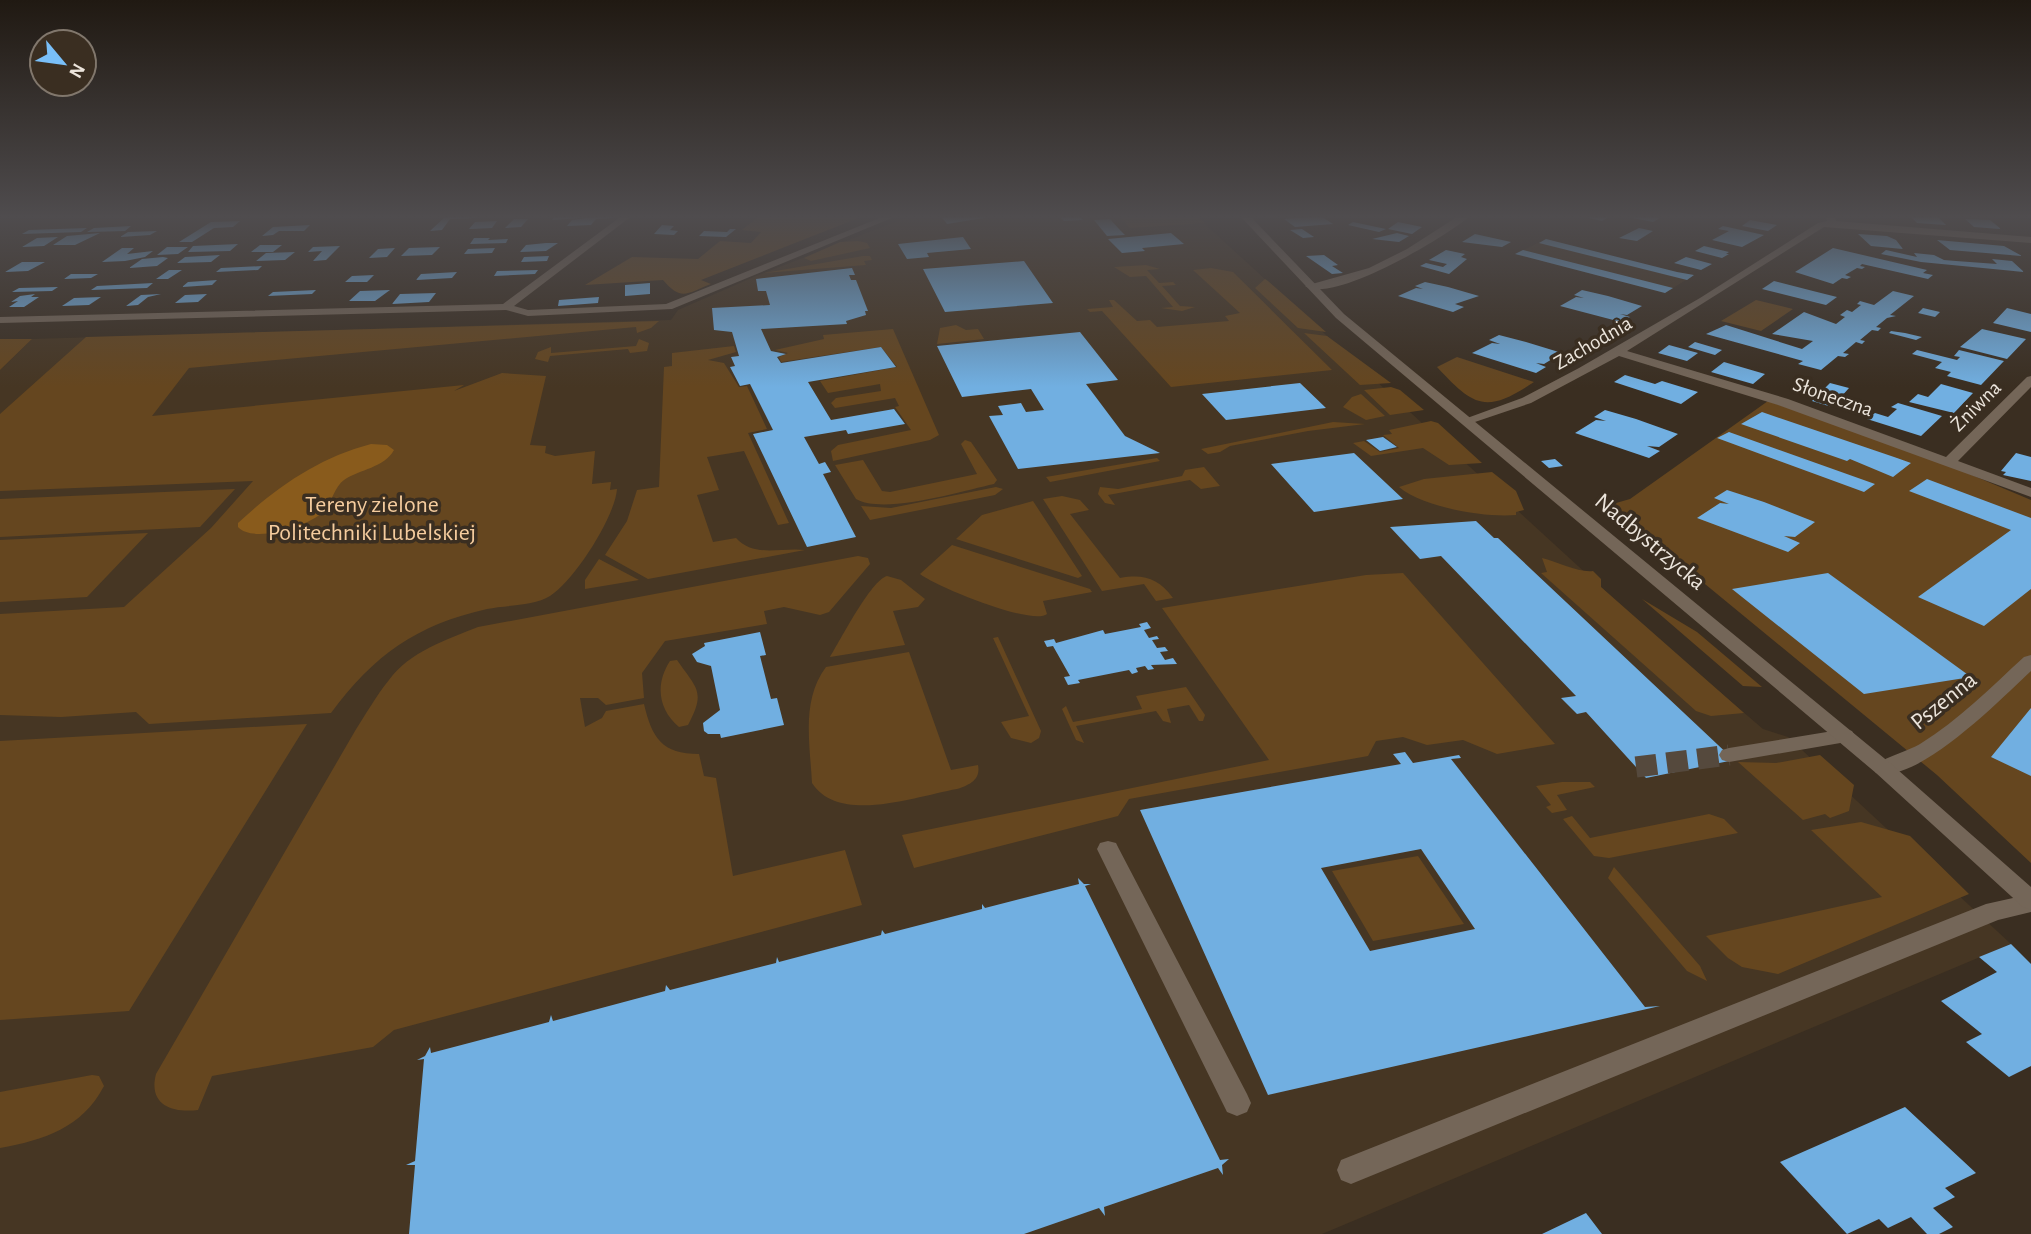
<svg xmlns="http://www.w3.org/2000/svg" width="2031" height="1234" viewBox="0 0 2031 1234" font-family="'Alegreya Sans',sans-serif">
<rect width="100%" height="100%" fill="#3a2e21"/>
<path fill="#463623" d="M913,215H1195L1650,632L1763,729L1788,737L2011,944L1322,1234H0V370L32,339L671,320L678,310L756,276Z
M1546,239L1677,272L1694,275L1665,293L1515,254Z"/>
<path fill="#65461f" d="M699,215H866L701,280L711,284C687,293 682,302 663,280L585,285L632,257L698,259L720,241L751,243L761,232L742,230L757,218Z
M1196,215L1205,223L1130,228L1121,218Z
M858,241L867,243L870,248L811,261L804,258L840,242Z
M863,256H870L872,260L864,261L866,265L764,273Z
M1146,265L1160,269L1147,270L1159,283L1173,282L1176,285L1162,286L1180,306L1195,307L1182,311L1161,308L1173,307L1146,276L1130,277L1114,267Z
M1211,268L1233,272L1332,370L1171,387L1102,311L1090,312L1087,309L1113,307L1109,300H1114L1137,321L1150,320L1157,327L1229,321L1225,316L1240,313L1193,270Z
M1265,279L1268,281L1326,332L1298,328L1255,288Z
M1756,300L1793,309L1761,331L1721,321Z
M659,321L651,328L637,333L636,327L189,368L152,416L464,385L454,391L502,373L546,376L530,445L546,446L545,453L555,456L595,451L592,484L611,482L610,490L617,489C615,517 574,581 550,596C534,606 506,605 487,609C416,625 374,655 331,713L149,724L136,712L61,717L0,715V614L124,607L211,528L253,481L0,491V414L86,337Z
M956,325L966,330L978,329L984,339L937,344L940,328Z
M893,329L939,435L930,440L833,461L831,451L838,445L911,430L895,407L899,406L895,398L835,408L831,403L836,398L881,391L880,384L828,393L820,381L897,367L881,347L781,362L779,357L788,353L775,350L824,339L823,335Z
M1304,333L1327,336L1391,383L1360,385Z
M0,339H32L0,370Z
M639,339L649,343L647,351L630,353L628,349L550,356L548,362L535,359L538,352L551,347V353L636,346Z
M734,346L736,352L708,360L724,363L739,387L747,386L767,429L748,433L789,523L778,525L744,451L707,457L719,490L697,495L713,542L736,538C754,558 781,547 805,550L648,579L605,555L627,521L637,490L659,487L664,367L672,366V353Z
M1457,357L1534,382C1486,414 1474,407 1437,367Z
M1391,387L1400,390L1424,410L1390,415L1364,390Z
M1361,394L1385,416L1366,420L1343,407L1352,397Z
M1768,401L1929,457L2031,500V863L1937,775L1609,505L1630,499Z
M1431,421L1438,423L1482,463L1449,465L1423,448L1371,456L1353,443L1364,441L1380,452L1399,448L1383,435L1392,434L1389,430Z
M1333,422L1365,424L1308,431L1230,446L1220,452L1208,454L1201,449Z
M965,440L971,442L997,480L994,484C962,491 884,515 856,499L835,465L863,460L882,491L890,492L977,474L961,444Z
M1157,458L1160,461L1050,482L1046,477Z
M1204,467L1220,486L1201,489L1190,480L1108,495L1115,505L1105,503L1098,494L1100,487L1118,489L1182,476L1185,470Z
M1492,472L1516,491L1524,510L1516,512V515C1485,518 1422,507 1399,487L1424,479Z
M996,487L1003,489L995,495L870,520L861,506L891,508Z
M235,489L200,527L0,537V499Z
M1062,496L1080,500L1089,510L1070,514L1120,578C1144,574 1158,578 1173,598L1156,601L1144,584L1102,591L1043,499Z
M1033,501L1082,576L1078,578L956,539L982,515Z
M148,533L87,597L0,602V540Z
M952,545L1090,589L1092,592L1043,601L1047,614C1032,626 937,587 920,574Z
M858,556L868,558L870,564L829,612L820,615L784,607L764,611L767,624L665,641L642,673L644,698L606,705L598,698H580L585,727L602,718L606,711L644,704C652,738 662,754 699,754L704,776L716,778L733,876L845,850L862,905L394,1030L373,1047L212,1076L198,1110C172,1113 148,1105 156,1074L355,731C366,714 376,696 389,680C409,652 448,639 478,627Z
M1542,558C1557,562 1580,573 1593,571L1601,579V587L1744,713L1711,716L1696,711L1541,573L1547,572Z
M599,559L639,580L585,589V580Z
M1403,573L1555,744L1497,754L1463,740L1427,745L1403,737L1376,741L1368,756L1129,799L1118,816L914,868L902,835L1269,760L1162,608L1366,575Z
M887,576L901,580L925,599L918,607L893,611L905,645L830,657C840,641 871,580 887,576Z
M1642,599L1697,632L1762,687L1743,686Z
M998,637L1041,731L1039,738L1031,743L1011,738L1001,722L1029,716L993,638Z
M909,652L951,770L978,765C981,780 969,785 957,789C917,796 839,825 812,783C810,744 801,700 826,667Z
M677,660C697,689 706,691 688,725L679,727C658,709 655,684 670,661Z
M1186,687L1205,715L1203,721H1199L1189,705L1167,709L1171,723L1163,721L1156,711L1076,726L1084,743L1076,740L1062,709L1066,706L1073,722L1142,709L1136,696Z
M307,724L129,1011L0,1020V741Z
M1820,755L1854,785L1849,811L1830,818L1825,814L1803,820L1738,762L1776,763Z
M1562,782H1590L1595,787L1557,795L1567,810L1552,813L1546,807L1551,805L1536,786Z
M1709,814L1724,819L1738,833L1609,858L1594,856L1563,819L1572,816L1590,838Z
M1861,822L1910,836L1969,894L1778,974L1742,967L1728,958L1706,936L1882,897L1811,830Z
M1418,856L1464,924L1373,941L1332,871Z
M1614,867L1700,966L1707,981L1687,971L1608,878Z
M92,1075L99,1076L104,1086C82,1128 44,1140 0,1148V1092Z"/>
<path fill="#895b1c" d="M371,444L387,445L394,450C384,468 360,469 344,480C334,487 332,503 323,512C309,526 253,544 238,527V523C277,487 318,458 371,444Z"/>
<path fill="#71afe1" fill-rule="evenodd" d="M480,215L476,218L450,219L442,230L430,231L446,216Z
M615,215L613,218L596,219L591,225L567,226L572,220L594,217L552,220L555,216Z
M940,215H990V217L947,224Z
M1058,215H1078L1083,220L1064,221Z
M1576,215H1603L1610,216L1602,221Z
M1618,215H1646L1660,218L1653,222Z
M1909,215L1938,217L1946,225L1917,223Z
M1321,216L1333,224L1295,227L1284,219Z
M514,219H528L521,227L505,228Z
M1110,219L1119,229L1125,235L1107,236L1094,220Z
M1965,219L1990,220L2001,229L1974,227Z
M1750,220L1777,225L1768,231L1742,226Z
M240,221L233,227L214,228L192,242H179L211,222Z
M497,221L492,228L469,229L475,222Z
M1353,222L1386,229L1379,232L1348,225Z
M1398,222L1422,227L1412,234L1388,229Z
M310,225L304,231H279L273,235L262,236L273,227Z
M662,225L674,226L670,230L678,231L674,235L654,234Z
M131,226L125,231L87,232L94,228Z
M1723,226L1764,235L1742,247L1712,240L1729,231L1718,229Z
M87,228L81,232L22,234L29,230Z
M1639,228L1653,231L1637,241L1619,238Z
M730,229H736L726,237L699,236L704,231L727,232Z
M1302,229L1314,237L1303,238L1290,230Z
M157,231L150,235L120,237L128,232Z
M100,233L75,245H53L67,236Z
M1171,233L1184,244L1142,248L1145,251L1122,253L1108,239Z
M1397,233L1409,236L1399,242L1372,239Z
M1475,234L1511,242L1502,247L1462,242Z
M1858,234L1887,236L1896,240L1903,249L1871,246Z
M58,237L44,246L22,247L37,238Z
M963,237L971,249L927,253L929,257L907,259L898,244Z
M474,238H490L488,240L508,239L506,243L470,244Z
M1546,239L1677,272L1694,275L1687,280L1539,243Z
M1937,240L2004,246L2022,256L1950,250Z
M546,243H558L546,251L520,252L526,245Z
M238,244L230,251L188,252L193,246Z
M260,245H282L273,252H251Z
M340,246L326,260L313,261L322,251L308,252L313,247Z
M1704,246L1729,252L1726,254H1729L1722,258L1695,251Z
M167,247H188L178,254L157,255Z
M440,247L432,255L401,256L409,248Z
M122,248H134L127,254L153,251L145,257L125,261L102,262Z
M395,248L387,257L369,258L378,249Z
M495,248L492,253L464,254L468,249Z
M1833,248L1927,270L1923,273L1933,275L1928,279L1862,264L1860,266L1865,267L1862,269L1857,268L1845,275L1851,277L1847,279L1842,278L1833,284L1795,272Z
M1446,250L1465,254L1461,257L1467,259L1449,274L1420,266L1426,263L1443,267L1447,264L1429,260Z
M1523,250L1673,288L1665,293L1515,254Z
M1886,250L1917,257L1914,253L1934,255L1944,260L1956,261L1997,264L1992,259L2012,261L2024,272L1921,262L1881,254Z
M295,252L285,260L256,261L266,253Z
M220,255L211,262L177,263L185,257Z
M1324,255L1338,265L1332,266L1343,273L1332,274L1306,256Z
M549,256L547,261L521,262L524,257Z
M163,257L168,258L157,266L129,268L142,259Z
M1686,257L1712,264L1701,270L1674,263Z
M1024,261L1053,303L945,312L923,269Z
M22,262H45L28,271L5,272Z
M262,266L258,270L216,272L221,268Z
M852,268L855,275H849L851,280H856L868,311H865L866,315L846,321L847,324L761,329L771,351L786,354L777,357L781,363L881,347L896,367L808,382L831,420L894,409L905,424L848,434L846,430L804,437L819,464L825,462L831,472L823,474L856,537L807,547L753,434L773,430L750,384L740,386L730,367L735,366L731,357L739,356L732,332L714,330L712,308L770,305L766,291H758L756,279Z
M169,270H182L168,279H156Z
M538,270L535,274L494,276L497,271Z
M457,272L452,278L416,280L421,274Z
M71,274H98L91,278L64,279Z
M374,275L367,282H345L352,276Z
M217,280L212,285L182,287L188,282Z
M1774,281L1813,291L1837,297L1826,305L1762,289Z
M1425,282L1448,287L1479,296L1455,304L1464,307L1453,312L1398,296L1416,288L1423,289L1415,286Z
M153,283L147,288L91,290L97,286Z
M650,283V294L625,296V285Z
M58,287L52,291L12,292L19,288Z
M316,290L312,294L268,296L273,292Z
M390,290L375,301H349L360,291Z
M1582,290L1608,296L1642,306L1627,315L1620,314L1630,317L1621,322L1560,306L1576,297L1584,298L1574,295Z
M1893,291L1914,296L1890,315L1896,316L1887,318L1876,327L1881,328L1878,331L1872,330L1860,340L1865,341L1862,344L1856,342L1843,353L1849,354L1845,357L1838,356L1821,370L1798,364L1803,361L1706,334L1726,325L1802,349L1813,341L1772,334L1804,312L1836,324L1845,317L1840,315L1847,310L1852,312L1861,305L1857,304L1860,301L1874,305Z
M436,293L429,302L392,304L400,294Z
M35,294L31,297H39L24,307H9L18,301L11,302L20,296Z
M161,294L148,297L138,305L126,306L141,295Z
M207,294L198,302L175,303L185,295Z
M101,297L89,305L62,306L74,298Z
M599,297L598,303L558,306L559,300Z
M1923,308L1940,312L1935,317L1918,313Z
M2007,308L2031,314V332L1993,323Z
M1982,329L2026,339L2007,359L1960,347Z
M1891,331L1905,333L1922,337L1916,340L1889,333Z
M1080,332L1118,380L1086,384L1125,436L1160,453L1018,469L989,416L1003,415L998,406L1021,403L1026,412L1044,410L1031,389L962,397L937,346Z
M1499,335L1526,342L1562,353L1544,364L1536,363L1546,367L1536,373L1472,353L1492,343L1500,344L1489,340Z
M1695,342L1722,350L1715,355L1688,347Z
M1669,345L1698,353L1687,361L1658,353Z
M1917,350L1957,360L1960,357L1954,356L1959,350L2004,361L1981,385L1947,376L1951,372L1935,368L1942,362L1912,354Z
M1724,362L1765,374L1753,384L1711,372Z
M1625,375L1655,384L1662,381L1698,392L1681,404L1614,382Z
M1300,383L1326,408L1226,420L1202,394Z
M1830,383L1849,388L1832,407L1812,401Z
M1941,384L1973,393L1954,413L1909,402L1918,394L1928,397Z
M1898,403L1942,416L1921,436L1867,419L1875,413L1888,417L1897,409L1891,407Z
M1605,410L1636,419L1678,434L1659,447L1647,446L1660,451L1649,458L1575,433L1596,420L1606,421L1594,417Z
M1762,412L1897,458L1911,463L1893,477L1850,459L1847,461L1741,424Z
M1729,432L1875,484L1864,492L1717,438Z
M1383,437L1397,447L1380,451L1366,440Z
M1354,453L1403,499L1314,512L1271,464Z
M2016,453L2031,457V481L2003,475L2006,472L2001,471Z
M1555,459L1563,466L1549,468L1541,461Z
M1927,479L2031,518V589L1984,626L1918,597L2011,530L1909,491Z
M1727,490L1764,502L1815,522L1795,537L1784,536L1800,543L1788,552L1697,518L1720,503L1729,504L1714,498Z
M1476,521L1494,538H1498L1734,760L1646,778L1586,712L1577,714L1561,698L1576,696L1441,556L1420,559L1390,527Z
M1828,573L1971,677L1864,694L1732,589Z
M1147,622L1151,628L1144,630L1149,638L1157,636L1159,639L1152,640L1157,648L1165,647L1168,651L1160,652L1165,660L1173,658L1177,664L1151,665L1154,669L1148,670L1145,666L1136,668L1138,672L1132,674L1129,670L1078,680L1080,683L1068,685L1064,677L1070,676L1053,646L1047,647L1044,641L1054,639L1056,643L1103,630L1105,634L1141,627L1139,624Z
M760,632L766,655L760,656L771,699L777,698L784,725L721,738L720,734H708L704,731L703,723L720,710L711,666L697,662L692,654L705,646L704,643Z
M2031,708V776L1991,757Z
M1405,752L1413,763L1459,755L1461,758L1451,759L1645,1007L1660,1006L1268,1095L1140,810L1401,764L1393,754ZM1421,849L1475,929L1370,951L1321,868Z
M1078,878L1084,884H1091L1085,886L1220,1160L1229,1159L1222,1165L1223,1175L1218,1168L1104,1207L1105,1216L1099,1208L1024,1234H409L415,1165H406L415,1161L424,1059L417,1060L425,1056L430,1047L431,1053L549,1022L551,1015L553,1021L665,991L666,985L670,990L776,963L777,957L779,962L881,935L882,930L885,934L982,909V904L985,908L1079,884Z
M2011,944L2031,964V1066L2009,1077L1966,1042L1982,1034L1941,1001L1997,972L1979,957Z
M1905,1107L1976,1173L1945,1188L1955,1197L1933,1208L1953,1227L1939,1234H1927L1911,1217L1888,1228L1879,1219L1847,1234L1780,1162Z
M1586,1213L1602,1234H1542Z"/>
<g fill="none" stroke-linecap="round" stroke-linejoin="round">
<path stroke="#55493d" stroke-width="21" stroke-dasharray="21 10" stroke-linecap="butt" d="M1636,767L1729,755"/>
<path fill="#746658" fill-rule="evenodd" d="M1108,841L1116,843L1119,849L1247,1094L1251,1103L1247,1112L1237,1116L1227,1112L1097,849L1100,843Z"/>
<path fill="#746658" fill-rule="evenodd" d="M623,215H633L514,306L528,310L666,304L887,215H899L672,309L528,316L506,310L0,323V317L503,304Z
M1460,215H1471C1448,236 1332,305 1305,286L1369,268L1407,249Z
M1826,215H1834L1836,221L2031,237V243L1824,227L1627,351L1788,399L1946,457L2027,377L2031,376V387L1958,461L2031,488V497L1778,405L1619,356L1531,403L1466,425L1459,421L1522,398L1579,368L1700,298L1818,223L1827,221Z
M2031,655V671C2002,698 1917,785 1876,773L1873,768C1878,759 1909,751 1920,744C1959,720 1991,687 2024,657Z
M1845,729L1852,731L1855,736L1852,741L1729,762L1722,760L1719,755L1722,750L1729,748Z
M2031,894V912L1998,920L1351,1184L1341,1180L1337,1170L1341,1160L1351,1156L1986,904Z"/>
<path fill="#746658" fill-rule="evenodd" d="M1239,215H1249L1344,314L1890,763L2031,887V910L2023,907L1876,773L1336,318Z"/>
</g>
<linearGradient id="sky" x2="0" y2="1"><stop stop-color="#201912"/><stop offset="0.56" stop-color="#4f4c4e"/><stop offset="1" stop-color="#4f4c4e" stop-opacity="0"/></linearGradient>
<rect width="2031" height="387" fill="url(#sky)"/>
<g text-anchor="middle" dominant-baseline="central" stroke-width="7" stroke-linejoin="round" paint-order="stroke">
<g font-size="21" fill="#ece5dc" stroke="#3a2e21">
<text transform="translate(1593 343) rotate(-30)">Zachodnia</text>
<text transform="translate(1833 397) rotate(19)">Słoneczna</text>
<text transform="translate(1976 406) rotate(-45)">Żniwna</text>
</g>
<g font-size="24" fill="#f5cc9e" stroke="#3a2e21">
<text x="372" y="505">Tereny zielone<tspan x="372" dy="28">Politechniki Lubelskiej</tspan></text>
</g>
<g font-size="24" fill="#ece5dc" stroke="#3a2e21">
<text transform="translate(1650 542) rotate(40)">Nadbystrzycka</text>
<text transform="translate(1944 701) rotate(-39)">Pszenna</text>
</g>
</g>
<g transform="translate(63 63) rotate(119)"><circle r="33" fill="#3a2e21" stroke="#81776c" stroke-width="2"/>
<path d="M0-5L12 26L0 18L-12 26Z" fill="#79bff8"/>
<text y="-10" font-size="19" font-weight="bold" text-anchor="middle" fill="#ece5dc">N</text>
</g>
</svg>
